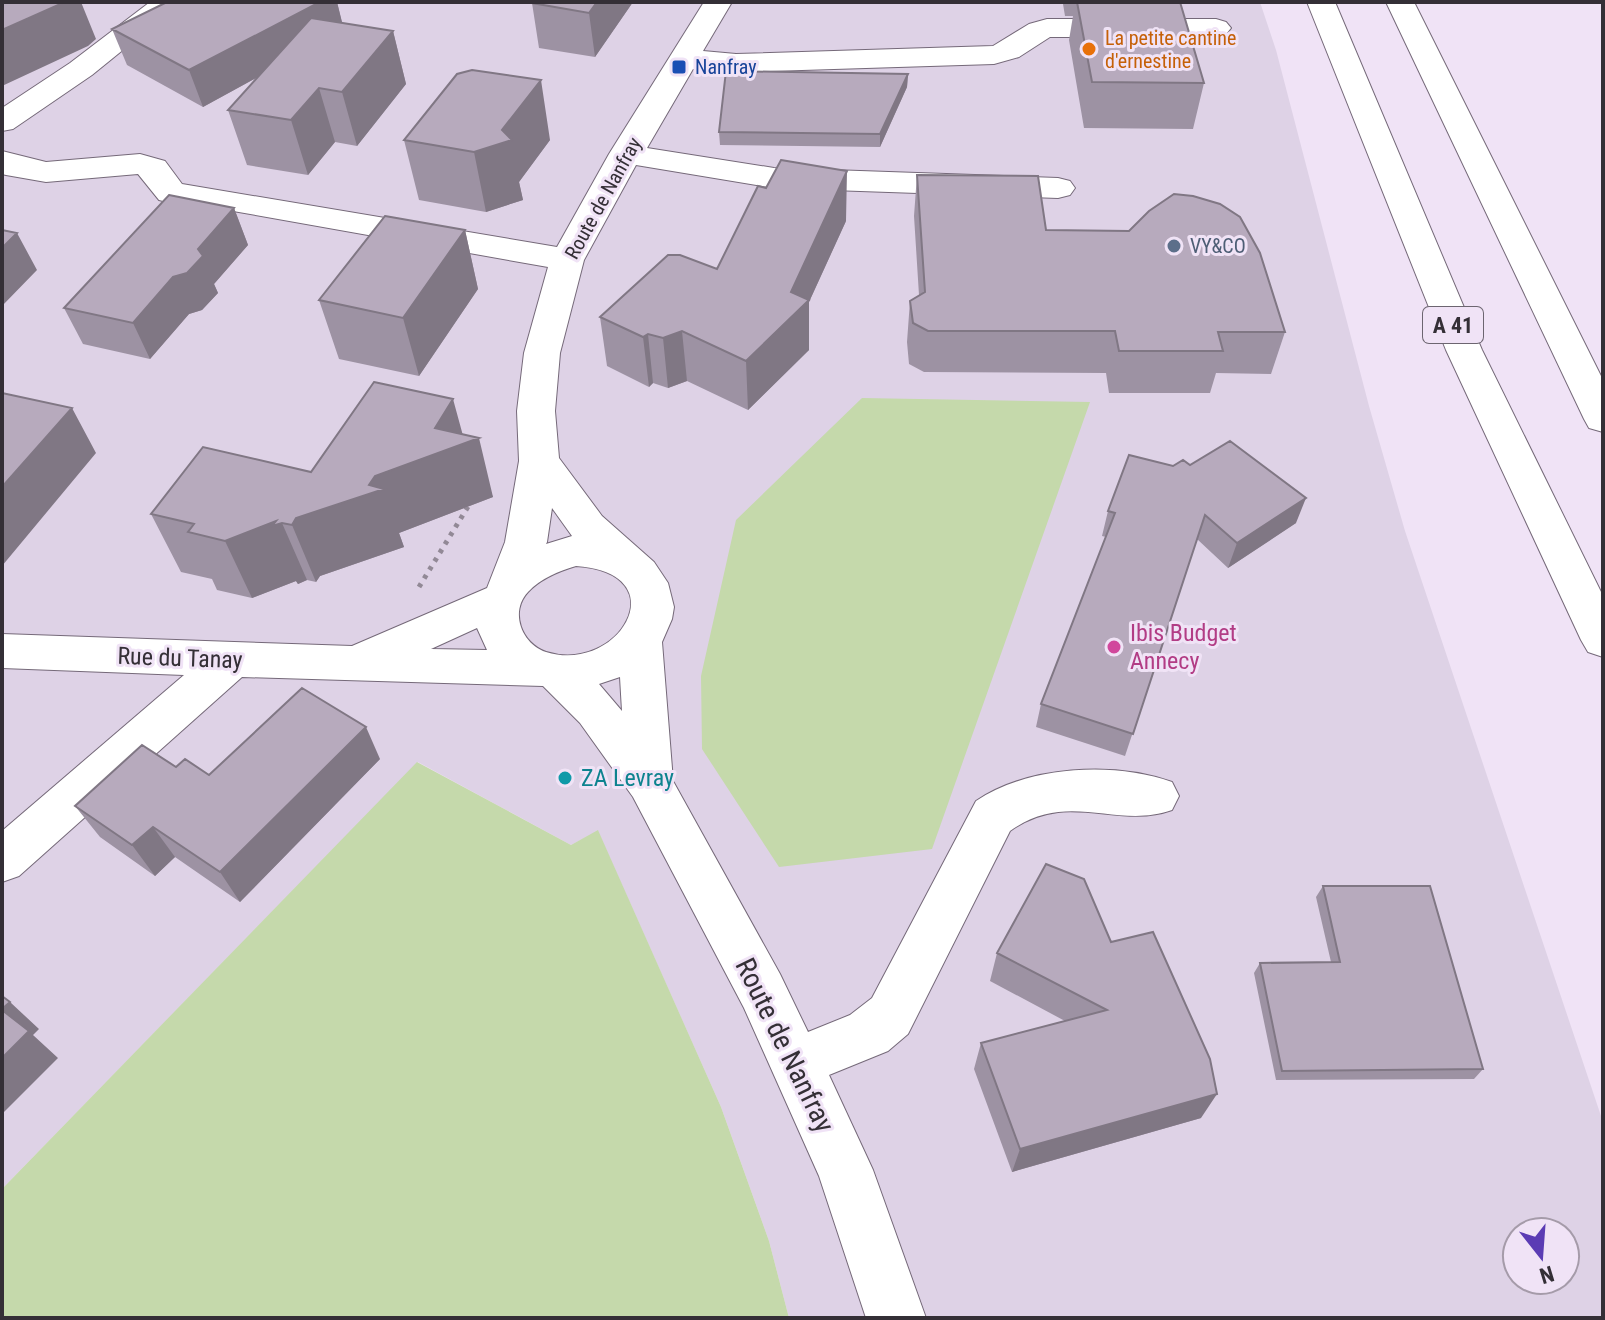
<svg xmlns="http://www.w3.org/2000/svg" width="1605" height="1320" viewBox="0 0 1605 1320" font-family="'Roboto Condensed',sans-serif">
<rect width="100%" height="100%" fill="#f0e3f6"/>
<path fill="#ded2e6" fill-rule="evenodd" d="M2,2H1260L1276,50L1369,406L1405,531L1603,1122V1318H789L769,1241L721,1107L598,831L571,845L418,762L2,1189ZM1517,1232H1565V1280H1517Z"/>
<path fill="#c5d9ab" d="M862,398L1090,402L932,849L779,867L702,749L701,676L736,520Z
M417,762L571,845L598,830L721,1107L769,1241L789,1318H2V1189Z"/>
<g fill="none" stroke-linecap="round" stroke-linejoin="round">
<g stroke="#756979" stroke-width="2">
<path id="minor" d="M150,2H182L92,75L13,129L2,131V108L70,63Z
M704,2H732L703,51L736,54L993,46L1029,24L1047,19H1216L1226,22L1231,28L1226,34L1216,37H1050L1019,57L994,64L736,72L693,69L647,148L774,168L1058,178L1070,181L1075,188L1070,195L1058,198L774,188L636,165L584,260L560,353L555,411L559,458L602,516L654,562L668,583L674,607L672,619L662,642L673,781L780,974L808,1032L850,1015L872,998L976,801C1028,766 1113,761 1172,782L1179,796L1172,810C1116,830 1068,789 1010,831L908,1034L888,1051L829,1075L873,1170L926,1318H866L819,1176L744,1008L633,797L580,723L543,686L242,677L19,876L2,882V831L184,675L2,668V634L352,646L487,588L505,542L519,461L517,411L524,353L548,267L233,211L171,203L159,200L138,174L46,182L6,175L2,174V151L46,162L140,154L165,161L182,184L557,247L609,154ZM552,508L572,536L546,544L547,542ZM576,566C679,573 619,675 546,652C522,644 509,612 528,592C541,578 559,571 576,566ZM477,628L487,650L431,649ZM620,677L622,711L599,684Z"/>
</g>
<g stroke="#756979" stroke-width="2">
<path id="highway" d="M1307,2H1335L1482,350L1603,596V657L1588,652L1581,640L1446,350Z
M1386,2H1414L1603,380V432L1589,428L1584,419Z"/>
</g>
<path stroke="#928996" stroke-width="5" stroke-dasharray="4 6" stroke-linecap="butt" d="M419,587L472,500"/>
<use href="#minor" fill="#fff" fill-rule="evenodd"/>
<use href="#highway" fill="#fff" fill-rule="evenodd"/>
</g>
<path fill="#9d92a3" d="M337,2L342,23L393,31L406,84L357,146L335,142L308,175L247,165L228,110L258,77L203,107L127,65L112,29Z
M633,2L595,57L539,48L532,3Z
M880,2H1180L1204,83L1193,129L1084,128L1069,40L1073,16H1065L1063,4Z
M908,74L907,87L880,147L720,145L719,132Z
M404,140H550L519,182L523,200L486,212L419,200Z
M917,175L1285,332L1271,374L1216,373L1210,393H1109L1106,373L924,372L909,364L907,342L910,301L919,295L914,216Z
M234,208L248,245L214,284L218,293L202,310L189,314L150,359L83,344L64,308Z
M846,221L809,302V350L748,410L687,381L668,388L653,383L649,387L607,366L600,317L717,269Z
M465,230L478,289L419,376L339,359L319,300Z
M463,434L493,497L399,533L404,547L320,576L316,582L307,580L298,584L296,581L252,598L217,590L212,579L181,572L151,514L311,472Z
M1190,465L1296,523L1228,568L1197,539L1125,756L1036,727L1041,704L1106,537L1102,536L1108,511L1173,466Z
M380,759L240,902L175,857L155,876L100,837L75,806L176,767L209,775Z
M1323,886L1483,1069L1474,1079L1276,1080L1254,973L1260,963L1331,962L1316,897Z
M1111,942L1201,1118L1012,1172L974,1069L981,1043L1065,1021L990,981L997,953Z"/>
<path fill="#807784" d="M46,2H81L96,39L88,46L2,86V30Z
M320,2H337L344,30L203,107L189,70Z
M597,2H633L595,57L589,13Z
M393,31L406,84L357,146L342,92Z
M908,74L907,87L880,147V134Z
M541,80L550,140L519,182L523,200L486,212L474,152L502,130Z
M319,88L335,142L308,175L291,120Z
M847,171L846,221L809,302V350L748,410L746,361L791,292Z
M234,208L248,245L214,284L218,293L202,310L189,314L150,359L133,323Z
M465,230L478,289L419,376L403,318Z
M17,233L37,270L2,306V248Z
M682,331L687,381L668,388L663,338Z
M648,334L653,383L649,387L643,337Z
M453,399L465,443L479,438L493,497L399,533L404,547L320,576L316,582L292,525L296,518L369,485L375,476L435,428Z
M72,408L96,453L2,566V487Z
M1306,498L1296,523L1228,568L1237,543Z
M276,521L282,523L307,580L298,584L296,581L252,598L225,541Z
M366,727L380,759L240,902L220,872Z
M153,827L175,857L155,876L132,845Z
M10,1002L39,1029L33,1035L58,1058L2,1114V1010Z
M1217,1094L1201,1118L1012,1172L1020,1149Z"/>
<path fill="#b7aabd" stroke="#807784" stroke-width="2" d="M2,2H65L2,30Z
M167,2H320L189,70L112,29Z
M533,2H597L589,13L532,3Z
M1077,2H1180L1204,83L1092,82Z
M311,18L393,31L342,92L319,88L291,120L228,110Z
M472,70L541,80L502,130L512,140L474,152L404,140L457,74Z
M726,71L908,74L880,134L719,132Z
M781,160L847,171L791,292L809,300L746,361L682,331L663,338L648,334L643,337L600,317L668,255H680L717,269L758,186L766,188Z
M917,175L1038,176L1046,230L1129,231L1149,211L1174,194L1193,196L1220,204L1240,217L1260,253L1285,332H1218L1223,351H1119L1115,331H928L913,323L910,301L925,292Z
M169,195L234,208L198,249L203,256L187,273L173,277L133,323L64,308Z
M385,216L465,230L403,318L319,300Z
M2,230L17,233L2,248Z
M374,382L453,399L435,428L479,438L375,476L369,485L384,489L296,518L292,525L282,523L272,526L276,521L225,541L188,532L194,524L151,514L203,447L311,472Z
M2,393L72,408L2,487Z
M1230,441L1306,498L1237,543L1205,515L1133,734L1041,704L1115,513L1108,511L1129,455L1173,466L1183,460L1190,465Z
M302,688L366,727L220,872L153,827L132,845L75,806L142,745L176,767L185,759L209,775Z
M1046,864L1084,879L1111,942L1153,932L1210,1059L1217,1094L1020,1149L981,1043L1107,1010L997,953Z
M1323,886H1430L1483,1069L1282,1071L1260,963L1340,962Z
M2,996L10,1002L2,1009Z
M2,1010L29,1031L2,1058Z"/>
<circle fill="#e8710a" stroke="#f0e3f6" stroke-width="3" cx="1089" cy="49" r="8"/>
<rect fill="#1a4fb4" stroke="#f0e3f6" stroke-width="3" x="671" y="59" width="16" height="16" rx="4"/>
<circle fill="#5c6f8a" stroke="#f0e3f6" stroke-width="3" cx="1174" cy="246" r="8"/>
<circle fill="#d1479c" stroke="#f0e3f6" stroke-width="3" cx="1114" cy="647" r="8"/>
<circle fill="#0f9aa8" stroke="#f0e3f6" stroke-width="3" cx="565" cy="778" r="8"/>
<g text-anchor="middle" dominant-baseline="central" stroke-width="6" stroke-linejoin="round" paint-order="stroke">
<g font-size="20" fill="#c56008" stroke="#f0e3f6" text-anchor="start">
<text x="1105" y="38">La petite cantine<tspan x="1105" dy="23">d'ernestine</tspan></text>
</g>
<g font-size="20" fill="#164399" stroke="#f0e3f6" text-anchor="start">
<text x="695" y="67">Nanfray</text>
</g>
<g font-size="20" fill="#342f36" stroke="#f0e3f6">
<text transform="translate(603 198) rotate(-61)">Route de Nanfray</text>
</g>
<g font-size="20" fill="#4e5e75" stroke="#f0e3f6" text-anchor="start">
<text x="1190" y="246">VY&amp;CO</text>
</g>
<rect fill="#f0e3f6" stroke="#6c6570" stroke-width="2" x="1423" y="307" width="60" height="36" rx="6"/>
<g font-size="22" font-weight="bold" fill="#342f36">
<text x="1453" y="325">A 41</text>
</g>
<g font-size="24" fill="#b23c85" stroke="#f0e3f6" text-anchor="start">
<text x="1130" y="633">Ibis Budget<tspan x="1130" dy="28">Annecy</tspan></text>
</g>
<g font-size="24" fill="#342f36" stroke="#f0e3f6">
<text transform="translate(180 658) rotate(2)">Rue du Tanay</text>
</g>
<g font-size="24" fill="#0d838f" stroke="#f0e3f6" text-anchor="start">
<text x="581" y="778">ZA Levray</text>
</g>
<g font-size="28" fill="#342f36" stroke="#f0e3f6">
<text transform="translate(785 1045) rotate(64)">Route de Nanfray</text>
</g>
</g>
<rect width="1605" height="1320" fill="none" stroke="#342f36" stroke-width="8"/>
<g transform="translate(1541 1256) rotate(163)"><circle r="38" fill="#f0e3f6" stroke="#a59ba9" stroke-width="2"/>
<path d="M0-6L14 30L0 20L-14 30Z" fill="#5b3cb4"/>
<text y="-12" font-size="22" font-weight="bold" text-anchor="middle" fill="#342f36">N</text>
</g>
</svg>
